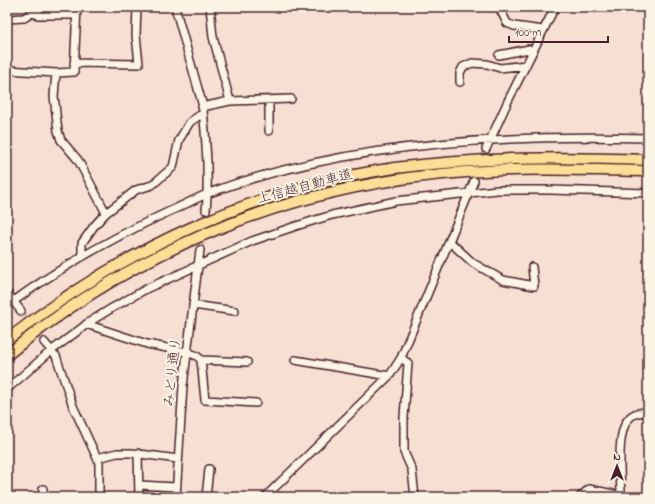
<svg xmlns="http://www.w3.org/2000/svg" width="655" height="504" viewBox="0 0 655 504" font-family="'Indie Flower','Klee One',sans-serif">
<rect width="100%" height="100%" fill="#f7e0d3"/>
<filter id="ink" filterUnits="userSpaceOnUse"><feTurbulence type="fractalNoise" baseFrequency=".025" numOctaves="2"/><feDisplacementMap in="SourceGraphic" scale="8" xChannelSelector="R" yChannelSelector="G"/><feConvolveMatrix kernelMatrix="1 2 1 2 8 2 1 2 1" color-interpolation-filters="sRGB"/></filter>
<g filter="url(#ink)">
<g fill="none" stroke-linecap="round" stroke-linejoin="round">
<path stroke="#d4b9b1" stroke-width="7" stroke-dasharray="7 3.5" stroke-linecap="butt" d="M474,181L486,149
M200,250L206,210
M21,311L44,342"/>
<g stroke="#4a1f2b" stroke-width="10">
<path id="minor" d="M33,7V13L38,15H76
M175,7L202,103C205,124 206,142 207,163C207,179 208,194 206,210
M499,7L507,23L514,26L543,30
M7,19L24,18L41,7
M499,55L529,49L531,53
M74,63L139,64L136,35L137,7
M7,70L56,73L74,72L77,7
M56,73L54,96L58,131L61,140L78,160L106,213L94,226L82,243V257
M460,82V73L463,67L472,63L487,64L500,68L526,65
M269,100V131
M230,101L291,99
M202,107L230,101L213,37L210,7
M486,149L508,101L555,7
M106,213L136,190L152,185L173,167L179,140L190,122L203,113
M449,241L473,263L503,280L534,286L532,267
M7,293L21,311
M193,305L235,311
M7,306C57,269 112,238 168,212C182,206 195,199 209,193C343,143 505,134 648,138
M86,324L147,344L187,352L197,356L201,360L205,400L256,403
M44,342L56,356L73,406L97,458L99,463V497
M401,358L408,363L404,417V452L412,470L415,497
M201,360L247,362
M295,360L389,376
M7,389L51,351L91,321L112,308L148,288L252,241L296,226L332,215L396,201L497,190H550L648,193
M138,453L139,497
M97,458L117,453H132L178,459
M139,485L176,487
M43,489L44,497
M176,497L183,386L200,250
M206,497L209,469
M265,497L390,375L401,358L474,181
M580,497L589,489L618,495L621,494C621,475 614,422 635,414C639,412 644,413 648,412"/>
</g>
<g stroke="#4a1f2b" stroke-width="13">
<path id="highway" d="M7,340C120,251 251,189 395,168C479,157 563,157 648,160
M7,355C139,246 295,184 466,172C526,168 587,170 648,171"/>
</g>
<use href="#minor" stroke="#fcf5e5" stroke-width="7"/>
<use href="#highway" stroke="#fcde96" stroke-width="10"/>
</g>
</g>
<g text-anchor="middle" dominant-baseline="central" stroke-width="4" stroke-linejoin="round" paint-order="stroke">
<g font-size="14" fill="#4a1f2b" stroke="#fcf5e5">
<text transform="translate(305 187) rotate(-15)">上信越自動車道</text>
<text transform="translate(173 372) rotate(-84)">みどり通り</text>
</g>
</g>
<rect width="655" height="504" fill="none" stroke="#fcf5e5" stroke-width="24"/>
<rect x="12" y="12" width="631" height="480" fill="none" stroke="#4a1f2b" stroke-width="1.5" filter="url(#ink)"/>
<g transform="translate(617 466)" stroke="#fcf5e5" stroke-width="3" paint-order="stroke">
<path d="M0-3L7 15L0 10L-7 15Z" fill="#4a1f2b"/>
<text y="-6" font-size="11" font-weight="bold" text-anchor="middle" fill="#4a1f2b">N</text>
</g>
<path d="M509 36v6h99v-6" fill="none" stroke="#4a1f2b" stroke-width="2"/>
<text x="515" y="36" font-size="12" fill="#4a1f2b" stroke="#fcf5e5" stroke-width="3" paint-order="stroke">100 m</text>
</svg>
